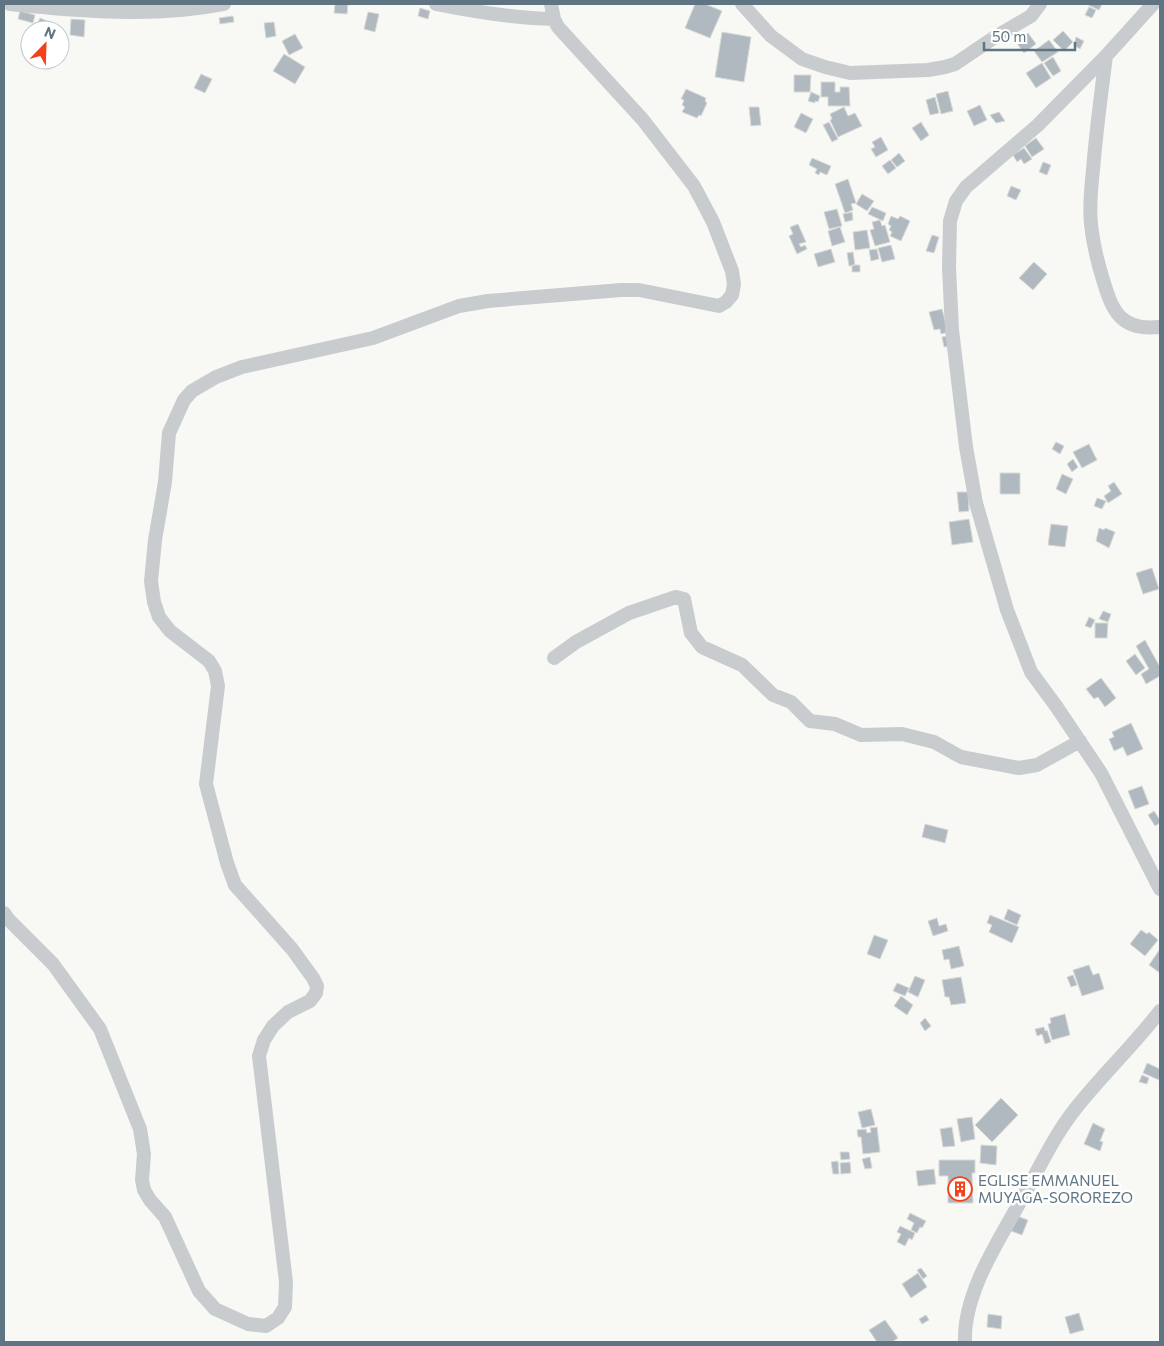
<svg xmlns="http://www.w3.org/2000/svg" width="1164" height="1346" viewBox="0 0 1164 1346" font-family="Commissioner,sans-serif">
<rect width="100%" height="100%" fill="#f8f8f5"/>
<path fill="#b0b9bf" stroke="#dadad7" d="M335,4H348L347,14L334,13Z
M695,4H705L722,11L710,38L685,28Z
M1086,4H1102L1099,10Z
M1089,7L1096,10L1092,18L1085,15Z
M420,8L430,11L428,19L418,16Z
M20,11L35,15L33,23L18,19Z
M368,12L379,14L375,32L364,29Z
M233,16L234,22L220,24L219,18Z
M40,18L52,23L50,30H35Z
M71,19L85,20L84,37L70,35Z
M274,22L276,36L266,38L264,23Z
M1063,31L1073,42L1064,51L1053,40Z
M722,32L751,37L744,82L715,77Z
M1028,33L1036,44L1024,53L1016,42Z
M295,34L303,48L289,55L282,41Z
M1076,37L1084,41L1080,49L1074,45Z
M1049,40L1058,52L1042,62L1034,51Z
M284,54L305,67L295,84L273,71Z
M1053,57L1061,71L1053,76L1044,63Z
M1042,63L1051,78L1036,88L1026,73Z
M201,74L212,79L205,93L194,88Z
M794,75H811L810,92H794Z
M821,82H835V92H840V87H849L850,106H828V97H821Z
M686,89L706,98L705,101L707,103L701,116L699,115L697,118L682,112L685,107L682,105L684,100L681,99Z
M948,91L953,111L941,114L936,94Z
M811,92L820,96L818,102L815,101V103L808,101Z
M935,97L939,113L930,115L926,100Z
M980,105L987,120L974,126L967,111Z
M749,107H759L761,125L751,126Z
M844,107L848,116L855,113L862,126L838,137L830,120L832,119L830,114Z
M999,112L1005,121L996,123L990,115Z
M801,113L813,119L806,133L794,127Z
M829,122L838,139L832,142L823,125Z
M921,122L929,135L921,141L912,128Z
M881,137L888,150L876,157L871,149L875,147L872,142Z
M1036,138L1044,149L1032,157L1025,146Z
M1024,148L1032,159L1024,164L1021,159L1017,162L1013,155Z
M899,153L905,161L897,167L891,160Z
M812,158L831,166L827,175L820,172L819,175L815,173L817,169L809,165Z
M890,160L896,168L888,174L882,166Z
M1043,162L1051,165L1047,175L1039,172Z
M848,179L856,203L851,204L853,210L845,213L835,184Z
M1011,186L1021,190L1016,200L1007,196Z
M862,194L874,201L867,211L856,204Z
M872,207L886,213L883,221L868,214Z
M837,209L842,226L829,229L824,212Z
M852,212L853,220L845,222L843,214Z
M891,216L898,219L900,216L910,221L901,241L890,236L892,232L889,230L891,226L888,224Z
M880,220L882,226L885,225L890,242L875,246L870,230L874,229L872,222Z
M798,224L806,242L799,244L801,247L805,245L807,249L797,254L789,236L793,234L790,227Z
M840,227L845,242L832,246L828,231Z
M867,230L870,248L855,250L853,232Z
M932,235L939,237L934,253L926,251Z
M891,245L895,259L882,262L878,248Z
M831,249L835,262L818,267L814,254Z
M877,249L879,259L871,261L869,250Z
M853,252L855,265L849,266L847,253Z
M1034,262L1047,274L1033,290L1019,278Z
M852,265H860V272H852Z
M942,309L948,332L941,334L940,329L934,330L929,312Z
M949,336L951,346L944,347L942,337Z
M1056,442L1064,446L1060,454L1052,449Z
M1089,444L1097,460L1082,468L1073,452Z
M1073,459L1078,467L1072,472L1067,464Z
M1000,473H1020V494H1000Z
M1062,474L1073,479L1066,494L1056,489Z
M1114,482L1122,494L1108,503L1104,496L1111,491L1108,486Z
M957,492H968L969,511L959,512Z
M1097,498L1106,501L1102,509L1094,506Z
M969,519L973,542L952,545L949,522Z
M1051,524L1068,526L1065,547L1048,545Z
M1099,528L1104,530L1105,528L1115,532L1109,548L1096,541Z
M1152,568L1159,589L1143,594L1136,573Z
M1103,611L1111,614L1108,622L1099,619Z
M1089,617L1095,620L1091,628L1085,626Z
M1095,623H1108L1107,638H1095Z
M1145,640L1160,667V676L1146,684L1141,674L1149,669L1136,646Z
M1135,654L1145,668L1136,675L1126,661Z
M1101,678L1116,698L1105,707L1098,697L1094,699L1086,689Z
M1131,723L1143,749L1127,756L1123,747L1114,751L1109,739L1114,737L1112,732Z
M1142,786L1149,804L1135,809L1128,791Z
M1154,811L1160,820V823L1155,826L1148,815Z
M925,824L948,830L945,843L922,837Z
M1008,909L1021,915L1017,925L1004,919Z
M990,915L1019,927L1012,943L989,932L992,925L987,923Z
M937,918L939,926L946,924L948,931L933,936L928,921Z
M1141,930L1147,934L1149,932L1158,940L1145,956L1130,944Z
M874,935L888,940L880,959L867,954Z
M959,946L964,966L951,969L949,959L944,960L942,950Z
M1160,949V973L1149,965Z
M1089,965L1093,975L1099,973L1104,989L1082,996L1073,970Z
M1073,975L1077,985L1071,987L1067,977Z
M915,976L925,980L918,997L908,992Z
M961,977L966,1003L951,1005L949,997H945L942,980Z
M897,983L909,988L905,996L893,991Z
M901,996L913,1005L907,1015L894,1006Z
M1065,1014L1070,1035L1052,1040L1048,1024L1051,1023L1050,1018Z
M925,1018L931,1026L925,1031L920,1023Z
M1044,1027L1045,1031L1047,1030L1051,1042L1045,1044L1042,1034L1037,1036L1035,1029Z
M1147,1063L1160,1069L1159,1080L1143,1073Z
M1142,1075L1149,1078L1147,1084L1139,1082Z
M1001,1098L1018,1115L992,1142L975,1125Z
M871,1109L875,1125L862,1128L858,1112Z
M972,1117L975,1139L961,1142L957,1119Z
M1093,1123L1105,1129L1100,1141L1103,1142L1100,1151L1084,1144Z
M877,1127L880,1152L863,1154L861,1137H858L857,1130L866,1129L867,1133L871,1132L870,1128Z
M952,1127L955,1146L943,1147L940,1129Z
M981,1145L997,1146L996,1165L980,1163Z
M840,1152H849L850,1159L841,1160Z
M870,1157L872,1168L865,1169L862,1159Z
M939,1160H975V1173H972L973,1203H948V1176H939Z
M838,1161L839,1174H833L831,1162Z
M850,1162L851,1173L841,1174L840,1163Z
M934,1169L936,1184L918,1186L916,1171Z
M910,1213L926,1221L922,1228L920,1227L917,1233L911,1230L914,1223L907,1219Z
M1017,1216L1028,1220L1022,1235L1011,1231Z
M900,1226L915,1233L912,1240L909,1238L905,1246L897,1242L901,1234L897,1232Z
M921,1268L927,1276L923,1279L917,1270Z
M918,1273L927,1287L911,1298L902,1284Z
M1079,1313L1084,1330L1070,1334L1065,1317Z
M988,1314L1002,1316L1001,1329L987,1327Z
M926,1315L929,1320L922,1324L919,1319Z
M885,1320L898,1338L892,1342H877L869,1330Z"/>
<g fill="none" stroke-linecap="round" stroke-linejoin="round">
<path stroke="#c8cccf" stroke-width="14" d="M10,4C79,11 155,18 224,4
M436,4C475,12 514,18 554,19
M742,4L771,36L802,59L825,67L850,73L928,70L945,67L955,64L995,37L1031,16L1040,4
M1153,4L1106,56L1038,125L966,187L956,201L950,221L949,267L952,330L966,447L976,503L1007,610L1031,672L1056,706L1101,773L1160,889
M1106,56C1101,94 1096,132 1093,170C1091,188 1089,206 1091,224C1093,244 1098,264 1104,283C1108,296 1113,312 1124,320C1135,328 1147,328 1160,327
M554,658L576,642L629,613L676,597L684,599L691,633L702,647L742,665L773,695L791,702L810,721L835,724L861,735L902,734L934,742L961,757L1019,768L1037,765L1080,741
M4,913L8,919L53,964L100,1029L140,1129L144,1154L142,1180L144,1190L150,1200L165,1217L199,1291L215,1309L248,1324L266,1326L278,1318L285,1307L286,1282L259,1056L264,1040L273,1026L288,1012L310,1001L316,993L317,986L313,978L292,949L235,885L227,863L206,784L218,686L215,671L209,661L170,631L159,617L154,602L151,581L155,540L165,482L169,433L184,400L192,391L216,377L242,367L373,338L459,306L488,301L621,290H639L719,306L726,302L732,295L734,284L732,271L713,222L694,186L643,120L558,27L554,19L551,4
M965,1342C963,1291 1002,1236 1025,1193C1041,1165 1055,1134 1076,1108C1102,1075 1134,1045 1160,1011"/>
</g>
<defs>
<g id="building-ring" transform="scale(1.25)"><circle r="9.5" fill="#fff" stroke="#f44119" stroke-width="1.5"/><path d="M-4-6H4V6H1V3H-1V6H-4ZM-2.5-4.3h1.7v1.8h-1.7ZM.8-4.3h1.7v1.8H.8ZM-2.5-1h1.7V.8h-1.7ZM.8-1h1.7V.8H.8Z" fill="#f44119"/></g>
</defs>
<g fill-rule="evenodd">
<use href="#building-ring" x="960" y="1189"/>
</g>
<g text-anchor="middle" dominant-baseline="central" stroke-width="5" stroke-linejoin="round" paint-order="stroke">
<g font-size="15" fill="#607583" stroke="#fff" text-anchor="start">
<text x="978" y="1180">EGLISE EMMANUEL<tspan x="978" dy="17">MUYAGA-SOROREZO</tspan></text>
</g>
</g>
<rect width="1164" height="1346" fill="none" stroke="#607583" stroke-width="10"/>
<g transform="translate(45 45) rotate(23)"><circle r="24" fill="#ffffff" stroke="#bfc8cd"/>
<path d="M0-4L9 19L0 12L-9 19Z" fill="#f44119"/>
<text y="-8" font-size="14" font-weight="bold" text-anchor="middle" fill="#607583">N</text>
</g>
<path d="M984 42v8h91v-8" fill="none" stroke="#607583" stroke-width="2.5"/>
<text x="992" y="42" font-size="15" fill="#607583" stroke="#ffffff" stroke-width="4" paint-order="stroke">50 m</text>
</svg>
